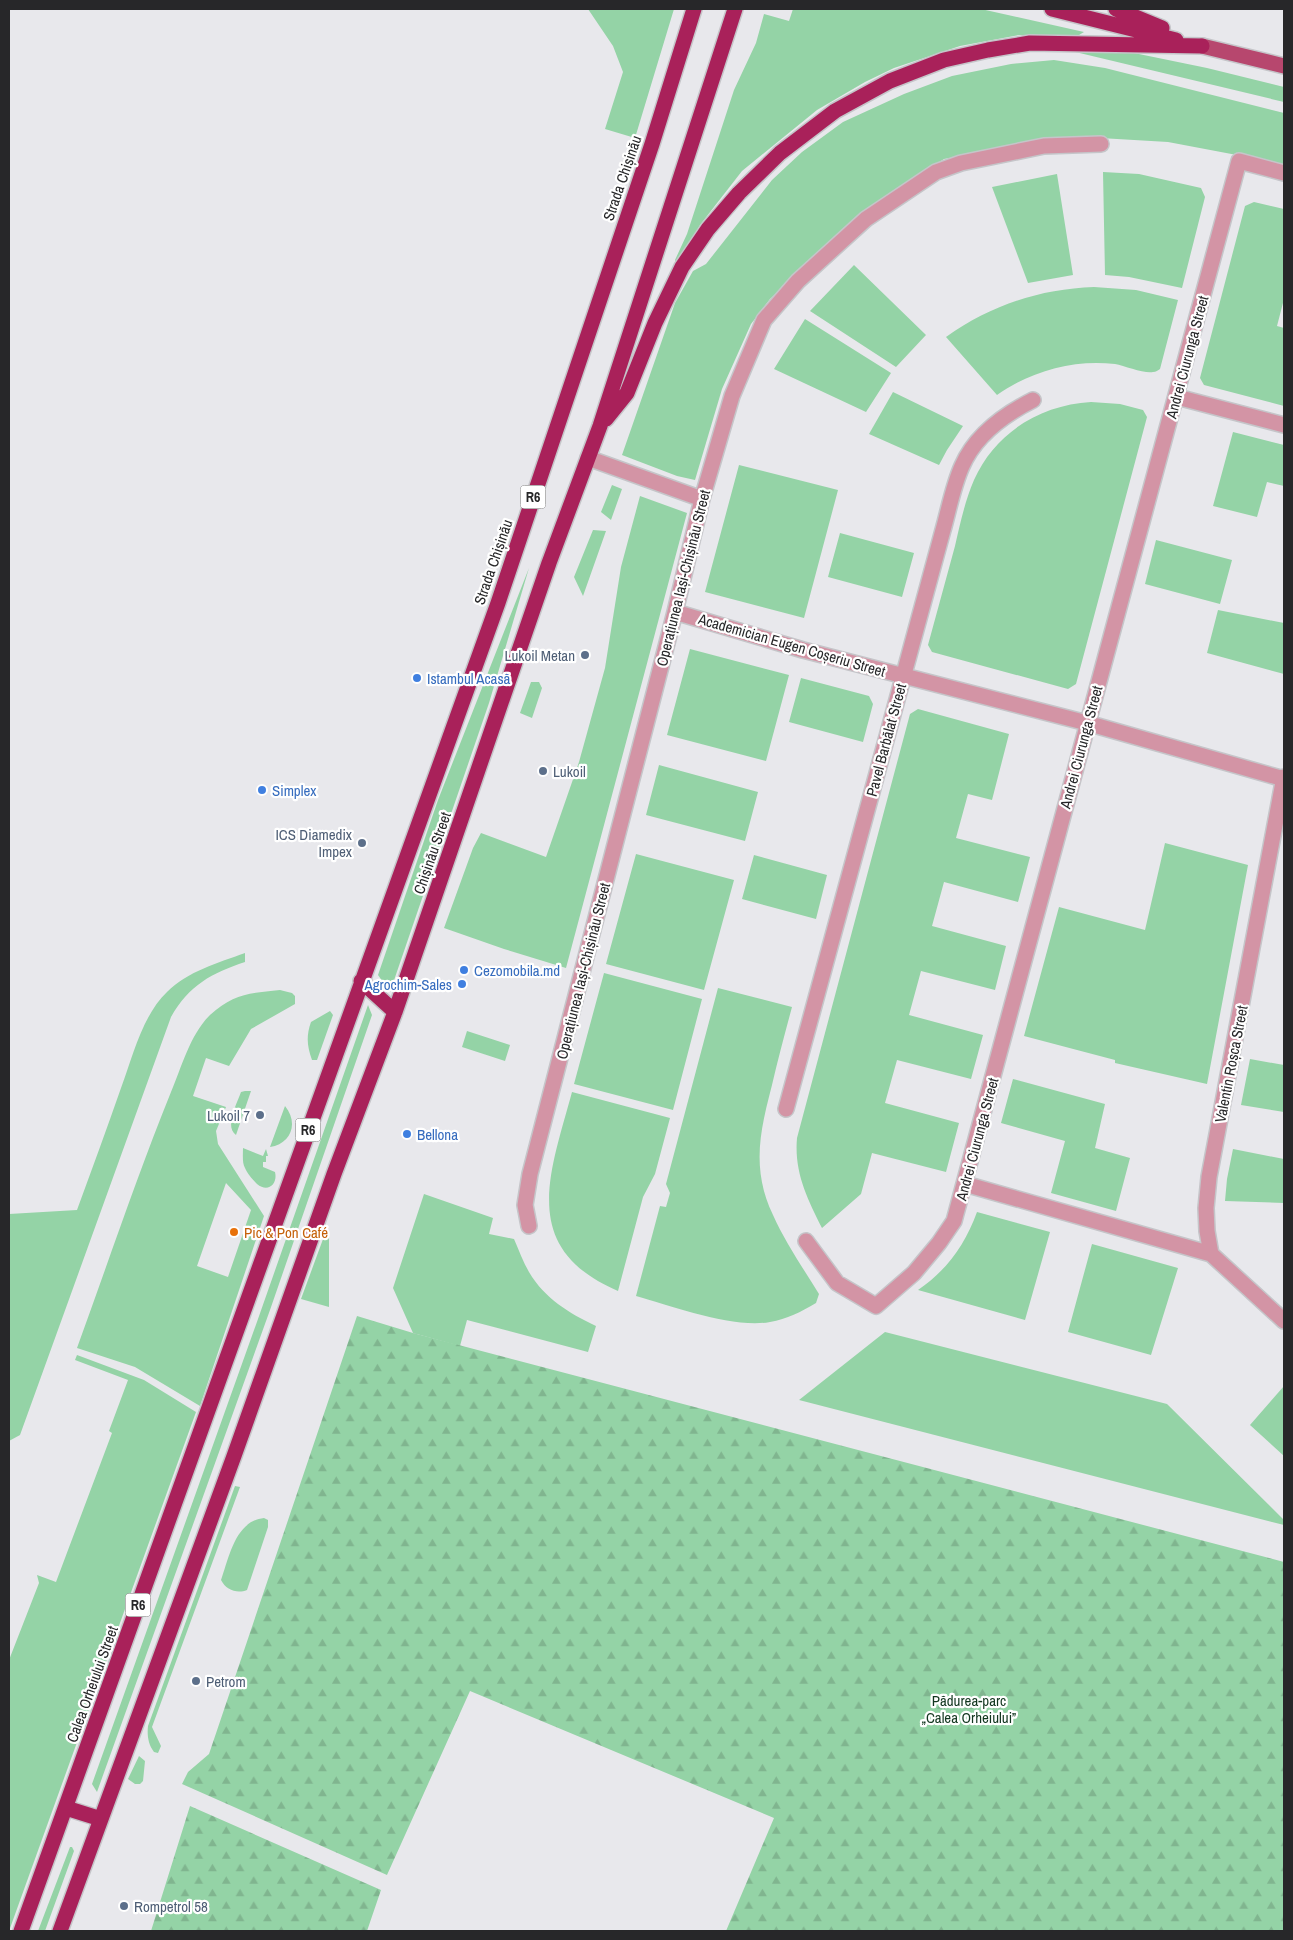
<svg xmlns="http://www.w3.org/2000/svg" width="1293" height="1940" viewBox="0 0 1293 1940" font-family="'Archivo Narrow',sans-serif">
<defs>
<pattern id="forest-firs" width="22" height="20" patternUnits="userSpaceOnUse" patternTransform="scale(1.25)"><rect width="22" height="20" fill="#94d3a6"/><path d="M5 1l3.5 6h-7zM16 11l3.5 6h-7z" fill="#80b58f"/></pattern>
</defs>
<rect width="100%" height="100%" fill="#e8e8ec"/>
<path fill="#94d3a6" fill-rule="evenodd" d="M588,9H674L635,138L605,129L623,72L613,46Z
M793,9H981L1084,32L1079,35H1019L960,46L894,68L865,82L817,110L742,171L700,225L683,255L676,264L675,260L687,234L734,90L756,43L764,14L789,21Z
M1067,50L1134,53L1207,68L1284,87V102Z
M1054,60L1105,68L1284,113V166L1242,156L1168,142L1100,138L1049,140L944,159L906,184L831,244L770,299L751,324L722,389L695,480L677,476L622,455L675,303L693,271L706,264L772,180L802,152L843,122L904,94L952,76L1011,64Z
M1103,172L1139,174L1201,188L1205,197L1182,288L1129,277L1105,275Z
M1057,174L1073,275L1028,283L992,187Z
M1254,202L1284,209V299L1277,326L1284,328V406L1204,385L1200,378L1245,206Z
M854,265L926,335L896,367L810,311Z
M1094,287L1136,290L1178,300L1160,369C1158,370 1156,372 1153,372C1145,374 1125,366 1115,364C1074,359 1031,371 997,395L946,337C991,305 1040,289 1094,287Z
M805,319L891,373L866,412L774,369Z
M893,392L963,426L947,450L939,465L869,434Z
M1091,402L1120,404L1143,410L1147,417L1076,684L1068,689L932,652L928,645C937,612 946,579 955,546C960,524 965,501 974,480C995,433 1040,405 1091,402Z
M1233,432L1284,445V486L1267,482L1257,517L1213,506Z
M739,465L838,490L804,618L705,592Z
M612,485L622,489L611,520L601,512Z
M640,496L687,513L566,968L504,949L444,928L473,848L481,833L546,857L579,762L605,668L621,567Z
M593,530L606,531L583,596L574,577Z
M840,533L914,553L902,597L828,577Z
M1156,540L1232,560L1220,604L1145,584Z
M529,568L489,703L390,992L378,975L438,800Z
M1218,610L1284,623V674L1207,653Z
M690,649L789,675L766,761L667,735Z
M801,678L869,696L873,704L863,742L789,722Z
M531,682H539L542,688L532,718L520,713Z
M918,709L1009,734L992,800L968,794L956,838L1030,857L1018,902L944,882L932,926L1006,946L995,990L921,971L909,1015L983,1035L971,1079L897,1060L885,1103L959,1123L946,1172L872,1153L861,1194L822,1228C807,1198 794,1172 797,1138L910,714Z
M659,765L758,792L745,841L646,815Z
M1165,843L1248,865L1207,1084L1115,1063V1060L1024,1036L1059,907L1145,930Z
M636,854L734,880L704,990L606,964Z
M754,855L827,875L816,919L742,899Z
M245,953V962C212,973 189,985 171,1017L20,1435L9,1441V1214L77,1210C92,1169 107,1128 121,1088C133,1056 142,1016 167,992C188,971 218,963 245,953Z
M604,973L702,999L673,1110L574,1084Z
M718,988L792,1007C785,1033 778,1059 772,1085C760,1131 751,1169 773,1215C785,1242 803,1268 819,1294L816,1303C801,1312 787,1319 770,1322C734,1329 672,1306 636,1296L660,1206L666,1207L670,1193L666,1184Z
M280,990L292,993L295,996V1004L251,1029L229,1066L206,1058L193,1096L226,1107L216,1131L218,1144L264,1216L200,1406L135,1367L77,1348C108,1263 137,1176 171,1092C182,1066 190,1035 210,1015C233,994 250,993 280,990ZM226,1183L251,1210L228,1277L197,1266Z
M368,1005L372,1015L270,1310L97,1792L92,1784L258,1319Z
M330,1011L333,1015L317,1060H312C307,1046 306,1036 311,1022Z
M467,1031L510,1045L505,1061L462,1047Z
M1250,1059L1284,1065V1112L1241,1105Z
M1013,1079L1105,1104L1095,1148L1130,1158L1116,1211L1051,1193L1065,1141L1001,1123Z
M245,1091H251L236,1135C224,1126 237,1104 241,1092Z
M572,1092L670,1118L655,1174L643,1197L618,1291C518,1248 550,1174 572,1092Z
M285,1106C299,1123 291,1144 270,1147Z
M243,1148L263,1156L266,1149L268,1156H266V1162H263V1167L275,1172C278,1184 268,1193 257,1184C253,1180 247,1173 245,1168C242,1163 243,1154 243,1148Z
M1233,1149L1284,1159V1203L1225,1201L1227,1179Z
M424,1194L493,1218L489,1234L514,1239C519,1250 523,1262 529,1272C545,1299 569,1313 596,1326L588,1352L467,1320L460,1346L413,1333L393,1288Z
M977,1212L1050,1232L1025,1320L918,1290C947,1270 965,1245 977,1212Z
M326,1231L329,1238V1307L301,1299Z
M1092,1244L1178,1268L1151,1355L1068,1332Z
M885,1332L1167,1404L1284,1520V1525L799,1400Z
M77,1355L144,1380L196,1412L9,1931V1660L39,1583L37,1575L56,1582L112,1433L109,1431L128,1380L75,1360Z
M1284,1386V1456L1250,1425Z
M235,1486L240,1487L152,1727L161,1746L158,1753L154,1752C148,1744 147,1735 148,1726Z
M264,1518L268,1520V1527L247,1590C237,1594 226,1590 221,1580C229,1558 235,1521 264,1518Z
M139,1756L145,1761L143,1781L140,1784H135L128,1779Z
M70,1847H72L74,1851L45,1931H38Z"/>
<path fill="url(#forest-firs)" d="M357,1316L413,1333L1284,1562V1931H726L774,1818L470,1691L387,1875L182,1784L188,1772L209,1754Z
M190,1806L381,1890L367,1931H151Z"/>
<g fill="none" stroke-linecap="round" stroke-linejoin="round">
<g stroke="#c5c5c9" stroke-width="18">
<path id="minor" d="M1177,397L1284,425
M588,458L702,499
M675,612L803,650L1087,723L1284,779
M1284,777L1209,1177L1206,1208L1207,1231L1211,1254L1284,1321
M786,1109L943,530C949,509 953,486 962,466C975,436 1005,414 1033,400
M965,1184L1211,1254
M529,1226L525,1205L530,1174L675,612L702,499L732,396L764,320L798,281L866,219L936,172L961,163L1044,146L1101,144
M806,1241L837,1283L876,1306L914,1273L939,1243L954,1221L1239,161L1284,173"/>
</g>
<g stroke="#c5c5c9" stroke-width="18">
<path id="major" d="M1202,46L1284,66"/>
</g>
<g stroke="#c5c5c9" stroke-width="18">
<path id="highway" d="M1052,9L1176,40
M1116,9L1162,28
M606,419L627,393L655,323L682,267L708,229L739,193L780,153L835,111L890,81L944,60L988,50L1030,43L1202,46
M361,981L395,1012
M66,1808L101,1819
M21,1931L498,603L652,144L694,9
M60,1931L234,1456L334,1174L395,1012L549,563L600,426L735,9"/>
</g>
<use href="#minor" stroke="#d394a5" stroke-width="15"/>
<use href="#major" stroke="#b7476e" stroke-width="15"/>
<use href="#highway" stroke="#a9215a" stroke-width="15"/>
</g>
<g fill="#5c6f8a" stroke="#fff" stroke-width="2">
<circle cx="585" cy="655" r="5"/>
<circle cx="543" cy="771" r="5"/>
<circle cx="362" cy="843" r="5"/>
<circle cx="260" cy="1115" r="5"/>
<circle cx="196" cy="1681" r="5"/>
<circle cx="124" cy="1906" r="5"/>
</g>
<g fill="#3f7fe0" stroke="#fff" stroke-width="2">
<circle cx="417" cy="678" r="5"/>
<circle cx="262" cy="790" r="5"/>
<circle cx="464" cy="970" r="5"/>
<circle cx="462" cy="984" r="5"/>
<circle cx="407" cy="1134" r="5"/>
</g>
<circle fill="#e8710a" stroke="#fff" stroke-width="2" cx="234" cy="1232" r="5"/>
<g text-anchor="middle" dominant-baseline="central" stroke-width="4.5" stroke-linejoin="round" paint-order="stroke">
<g fill="#fff" stroke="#686869" stroke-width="1">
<rect x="520.5" y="485.5" width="25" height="23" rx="4"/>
<rect x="295.5" y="1118.5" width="25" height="23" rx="4"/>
<rect x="125.5" y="1593.5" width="25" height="23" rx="4"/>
</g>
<g font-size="14" font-weight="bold" fill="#272729">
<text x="533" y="497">R6</text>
<text x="308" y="1130">R6</text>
<text x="138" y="1605">R6</text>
</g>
<g font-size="15" fill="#272729" stroke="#fff">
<text transform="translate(622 178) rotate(-71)">Strada Chișinău</text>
<text transform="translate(1187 357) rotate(-75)">Andrei Ciurunga Street</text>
<text transform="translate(493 562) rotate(-71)">Strada Chișinău</text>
<text transform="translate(683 578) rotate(-76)">Operațiunea Iași-Chișinău Street</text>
<text transform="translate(792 645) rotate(16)">Academician Eugen Coșeriu Street</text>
<text transform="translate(886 740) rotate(-75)">Pavel Barbălat Street</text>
<text transform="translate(1081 747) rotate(-75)">Andrei Ciurunga Street</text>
<text transform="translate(432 853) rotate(-71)">Chișinău Street</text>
<text transform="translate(583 971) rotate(-76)">Operațiunea Iași-Chișinău Street</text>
<text transform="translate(1231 1064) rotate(-79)">Valentin Roșca Street</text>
<text transform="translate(977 1139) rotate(-75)">Andrei Ciurunga Street</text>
<text transform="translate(92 1684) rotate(-70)">Calea Orheiului Street</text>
</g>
<g font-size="15" fill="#4e5e75" stroke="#fff" text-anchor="end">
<text x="575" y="655">Lukoil Metan</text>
<text x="553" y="771" text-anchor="start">Lukoil</text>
<text x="352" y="834">ICS Diamedix<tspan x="352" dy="17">Impex</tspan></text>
<text x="250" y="1115">Lukoil 7</text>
<text x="206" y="1681" text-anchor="start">Petrom</text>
<text x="134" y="1906" text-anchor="start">Rompetrol 58</text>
</g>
<g font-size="15" fill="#366cbe" stroke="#fff" text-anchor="start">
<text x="427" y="678">Istambul Acasă</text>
<text x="272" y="790">Simplex</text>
<text x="474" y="970">Cezomobila.md</text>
<text x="452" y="984" text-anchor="end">Agrochim-Sales</text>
<text x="417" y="1134">Bellona</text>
</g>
<g font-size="15" fill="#c56008" stroke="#fff" text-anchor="start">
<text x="244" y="1232">Pic &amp; Pon Café</text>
</g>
<g font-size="15" fill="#12361f" stroke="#fff">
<text x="969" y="1700">Pădurea-parc<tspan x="969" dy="17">„Calea Orheiului”</tspan></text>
</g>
</g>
<rect width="1293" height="1940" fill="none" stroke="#272729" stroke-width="20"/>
</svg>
